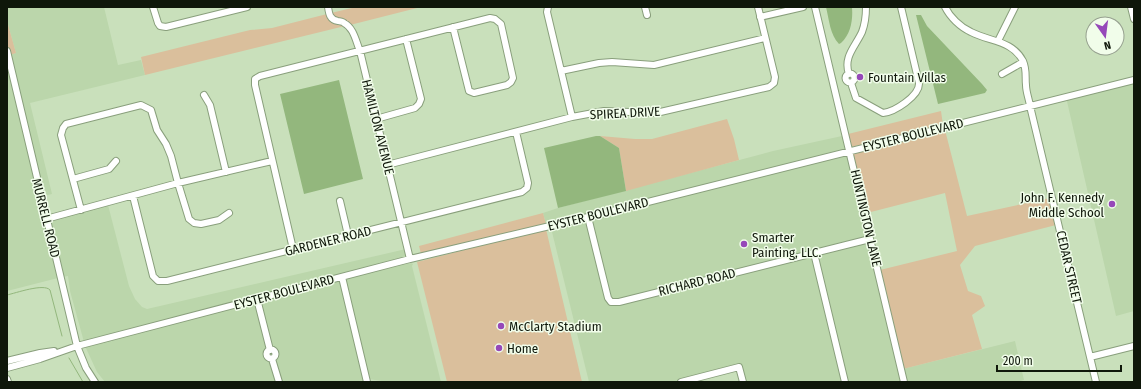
<svg xmlns="http://www.w3.org/2000/svg" width="1141" height="389" viewBox="0 0 1141 389" font-family="'Fira Sans Condensed',sans-serif">
<rect width="100%" height="100%" fill="#c9e0bb"/>
<path fill="#bbd6ab" d="M7,7H104L118,65L141,60L145,75L30,103L52,194L43,196L10,55L16,53L7,21Z
M7,61L58,278L7,291Z
M1134,79V311L1116,316L1066,97Z
M842,136L846,149L546,224L543,213L558,208L773,151Z
M847,153L868,237L618,300H612L610,297L590,218Z
M108,205L129,286L135,299L142,307L147,309L406,249L408,258L84,342L70,291L68,276L62,277L49,221Z
M586,219L609,304L813,256L843,382H745L741,364L672,382H589L552,232L550,230L548,231L547,229Z
M869,242L902,382H847L817,255Z
M411,263L413,264L412,266L441,382H388L369,379L344,279Z
M340,280L365,380L352,382H281L275,361L278,357V353L276,349L272,347L260,301Z
M256,302L268,348L265,352V357L267,360L271,362L276,382H105L97,372L85,346Z
M1015,341L1024,380L1016,382H906L903,369Z"/>
<path fill="#dabf9c" d="M356,7H421L350,25L335,18L331,13Z
M327,14L345,26L145,75L141,57L250,30L272,28Z
M7,21L16,53L10,55L7,42Z
M941,111L943,125L851,147L848,134Z
M727,119L734,139L739,160L626,191L619,148L600,136L635,139H652Z
M945,130L967,216L1050,198L1056,225L975,246L960,265L968,291L981,296L985,306L972,315L982,349L903,369L880,270L957,251L945,193L867,213L852,152Z
M543,213L546,224L421,254L419,246Z
M546,229L582,382H447L417,262Z"/>
<path fill="#93b77d" d="M826,7H852C853,20 851,34 841,43L839,44C830,35 829,19 826,7Z
M921,15L927,26L982,84L987,90L985,93L938,104L916,15Z
M339,80L363,179L304,194L280,94Z
M596,136H600L619,148L626,191L558,208L544,148Z"/>
<g fill="none" stroke-linecap="round" stroke-linejoin="round">
<path stroke="#93b77d" stroke-width="1" d="M7,295C16,293 44,283 50,290L62,336
M69,358L83,382"/>
<g stroke="#899f7c" stroke-width="8">
<path id="minor" d="M153,7L158,23L160,26L166,27L247,7
M328,7C329,14 330,20 338,21C339,21 344,22 344,23C354,28 356,42 360,51L410,259
M548,7L547,12L572,117
M645,7L647,15
M815,7L904,382
M945,7C950,17 960,27 971,32C990,42 1012,40 1023,61C1027,70 1025,77 1026,85C1026,92 1029,99 1030,106L1096,382
M1131,7L1134,19
M760,17L803,7
M998,41L1015,7
M7,51L77,346L86,368L95,382
M561,71L599,63L612,62L654,65L765,38
M845.5 78a4.5 4.5 0 1 1 9 0a4.5 4.5 0 1 1-9 0Z
M849,74C843,57 855,47 862,32C865,24 866,16 866,7
M1002,74L1023,62
M851,83L856,98L883,113C894,112 920,96 919,83L901,7
M204,95L210,105L226,172
M376,119L415,108L419,104L421,99L406,39
M387,165L572,117L604,111L656,113L769,87L774,83L775,77L758,7
M73,179L109,169L116,161
M133,196L153,276L158,281H167L522,192L527,188L528,183L516,132
M340,201L348,235
M81,210L61,135L63,128L66,124L141,105L151,110L157,130L166,144L171,156L178,183L189,219L194,223L201,224L219,220L229,213
M588,217L608,298L611,302H619L870,239
M46,219L178,183L272,161
M293,249L255,85V79L260,76C337,57 413,37 490,18L495,19L501,24L513,78L511,82L507,85L474,93L469,91L453,27
M814,253L845,382
M342,277L367,382
M257,299L270,350
M266.5 354a4.5 4.5 0 1 1 9 0a4.5 4.5 0 1 1-9 0Z
M1090,357L1134,346
M272,359L279,382
M7,361L40,353L54,351
M7,368L40,359L77,346L410,259L588,217L1134,80
M7,379L8,382
M681,382L739,367L743,382"/>
</g>
<use href="#minor" stroke="#fff" stroke-width="6"/>
</g>
<g fill="#9648b9" stroke="#f1fdea" stroke-width="1.5">
<circle cx="860" cy="77" r="4"/>
<circle cx="1112" cy="204" r="4"/>
<circle cx="744" cy="244" r="4"/>
<circle cx="501" cy="326" r="4"/>
<circle cx="499" cy="348" r="4"/>
</g>
<g text-anchor="middle" dominant-baseline="central" stroke-width="3" stroke-linejoin="round" paint-order="stroke">
<g font-size="13" fill="#0f170a" stroke="#f1fdea" text-anchor="start">
<text x="868" y="77">Fountain Villas</text>
<text x="1104" y="197" text-anchor="end">John F. Kennedy<tspan x="1104" dy="15">Middle School</tspan></text>
<text x="752" y="237">Smarter<tspan x="752" dy="15">Painting, LLC.</tspan></text>
<text x="509" y="326">McClarty Stadium</text>
<text x="507" y="348">Home</text>
</g>
<g font-size="13" fill="#0f170a" stroke="#f1fdea">
<text transform="translate(625 113) rotate(-3)">SPIREA DRIVE</text>
<text transform="translate(378 127) rotate(76)">HAMILTON AVENUE</text>
<text transform="translate(913 135) rotate(-14)">EYSTER BOULEVARD</text>
<text transform="translate(598 214) rotate(-14)">EYSTER BOULEVARD</text>
<text transform="translate(46 218) rotate(76)">MURRELL ROAD</text>
<text transform="translate(866 218) rotate(77)">HUNTINGTON LANE</text>
<text transform="translate(328 241) rotate(-14)">GARDENER ROAD</text>
<text transform="translate(1069 267) rotate(77)">CEDAR STREET</text>
<text transform="translate(697 282) rotate(-14)">RICHARD ROAD</text>
<text transform="translate(284 292) rotate(-15)">EYSTER BOULEVARD</text>
</g>
</g>
<rect width="1141" height="389" fill="none" stroke="#0f170a" stroke-width="16"/>
<g transform="translate(1105 36) rotate(166)"><circle r="19" fill="#f1fdea" stroke="#97a190"/>
<path d="M0-3L7 15L0 10L-7 15Z" fill="#9648b9"/>
<text y="-6" font-size="11" font-weight="bold" text-anchor="middle" fill="#0f170a">N</text>
</g>
<path d="M997 365v6h124v-6" fill="none" stroke="#0f170a" stroke-width="2"/>
<text x="1003" y="365" font-size="12" fill="#0f170a" stroke="#f1fdea" stroke-width="3" paint-order="stroke">200 m</text>
</svg>
